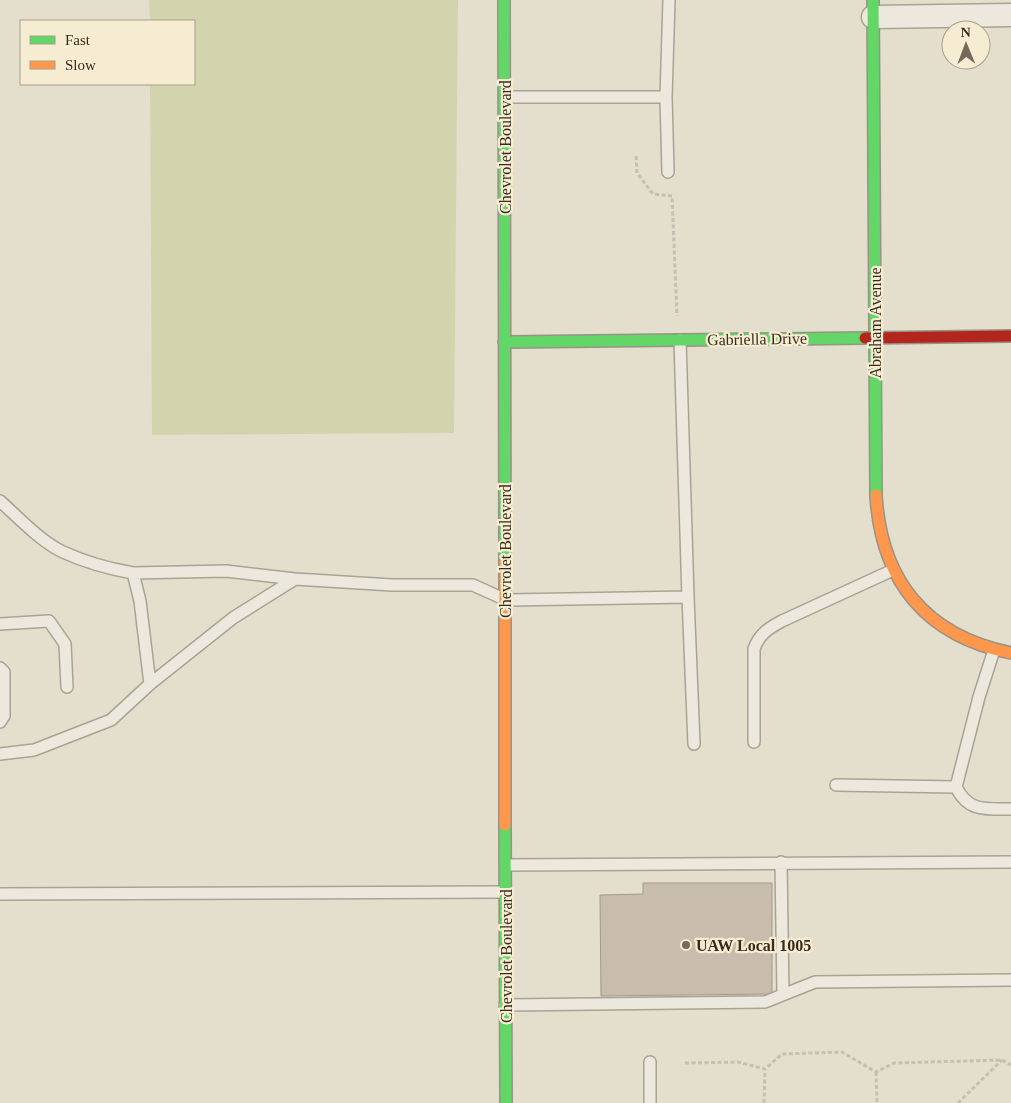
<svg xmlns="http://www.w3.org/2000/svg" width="1011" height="1103" viewBox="0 0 1011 1103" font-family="Georgia,serif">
<rect width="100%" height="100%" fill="#e4decc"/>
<path fill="#d2d4ae" d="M149,0H458L454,433L152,435L150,84H194V21H150Z"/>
<path fill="#c8bcad" stroke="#a4998b" d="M643,883H772V994L601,996L600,895L643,894Z"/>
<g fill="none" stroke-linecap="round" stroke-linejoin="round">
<g stroke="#a9a395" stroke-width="14">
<path id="lane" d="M505,97H666L669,0
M666,97L668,172
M0,501C19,518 40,541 63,552C85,562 110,569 133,573L140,601L150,684
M133,573L226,571L295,579
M688,597L694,744
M0,624L49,621L65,644L67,687
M994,650L979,697L956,787C968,812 986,809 1011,809
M0,668L4,672V716L0,722
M754,742V649C759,634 769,628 782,621L893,570
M0,754L34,750L111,720L150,684L233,618L295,579L392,585H473L506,600L688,597L680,340
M836,785L956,787
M781,862L783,994
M506,865L1011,862
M0,894L506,892
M505,1005L765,1002L815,982L1011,980
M650,1103V1062"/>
</g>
<g stroke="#a9a395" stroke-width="25">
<path id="street" d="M873,17L1011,15"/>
</g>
<g stroke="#999286" stroke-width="14">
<path id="fast" d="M504,0L505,563
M873,0L876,495
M504,342L865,338
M505,825L506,1103"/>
</g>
<g stroke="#999286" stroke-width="14">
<path id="slow" d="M876,495C881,581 926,636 1011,653
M505,563V825"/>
</g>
<g stroke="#999286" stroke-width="14">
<path id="jam" d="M865,338L1011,336"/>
</g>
<path stroke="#c5bfb4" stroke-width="3" stroke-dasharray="4 2.5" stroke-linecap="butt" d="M636,156L637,173L653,194L672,196L677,316
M685,1063L738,1062L765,1069L782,1054L842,1052L876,1072L894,1063L1002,1060L1011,1065
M876,1072L877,1103
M764,1103L765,1069
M958,1103L1002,1060"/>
<use href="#lane" stroke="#ece8de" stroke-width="11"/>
<use href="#street" stroke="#ece8de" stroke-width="22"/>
<use href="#fast" stroke="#63d668" stroke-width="11"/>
<use href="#slow" stroke="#ff974d" stroke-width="11"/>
<use href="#jam" stroke="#b3261e" stroke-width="11"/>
</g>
<circle fill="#746a5b" stroke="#f5ecd2" stroke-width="2" cx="686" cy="945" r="5"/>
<g text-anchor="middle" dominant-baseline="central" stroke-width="4.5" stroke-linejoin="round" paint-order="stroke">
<g font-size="16" fill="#382b1e" stroke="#f5ecd2">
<text transform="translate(505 147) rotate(-90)">Chevrolet Boulevard</text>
<text transform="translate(875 323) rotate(-90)">Abraham Avenue</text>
<text transform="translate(757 339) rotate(-1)">Gabriella Drive</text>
<text transform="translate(505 551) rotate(-90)">Chevrolet Boulevard</text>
<text transform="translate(506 956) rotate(-90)">Chevrolet Boulevard</text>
</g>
<g font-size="16" font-weight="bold" fill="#382b1e" stroke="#f5ecd2" text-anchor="start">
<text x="696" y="945">UAW Local 1005</text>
</g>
</g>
<rect x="20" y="20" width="175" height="65" fill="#f5ecd2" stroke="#a99f8a"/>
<rect x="30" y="36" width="25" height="8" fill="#63d668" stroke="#a99f8a"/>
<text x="65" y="45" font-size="15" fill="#382b1e">Fast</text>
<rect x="30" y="61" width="25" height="8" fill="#ff974d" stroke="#a99f8a"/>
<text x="65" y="70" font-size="15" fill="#382b1e">Slow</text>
<g transform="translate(966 45) rotate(359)"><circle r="24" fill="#f5ecd2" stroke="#a99f8a"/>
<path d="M0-4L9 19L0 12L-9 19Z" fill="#746a5b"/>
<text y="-8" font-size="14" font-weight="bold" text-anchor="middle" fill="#382b1e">N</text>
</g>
</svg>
